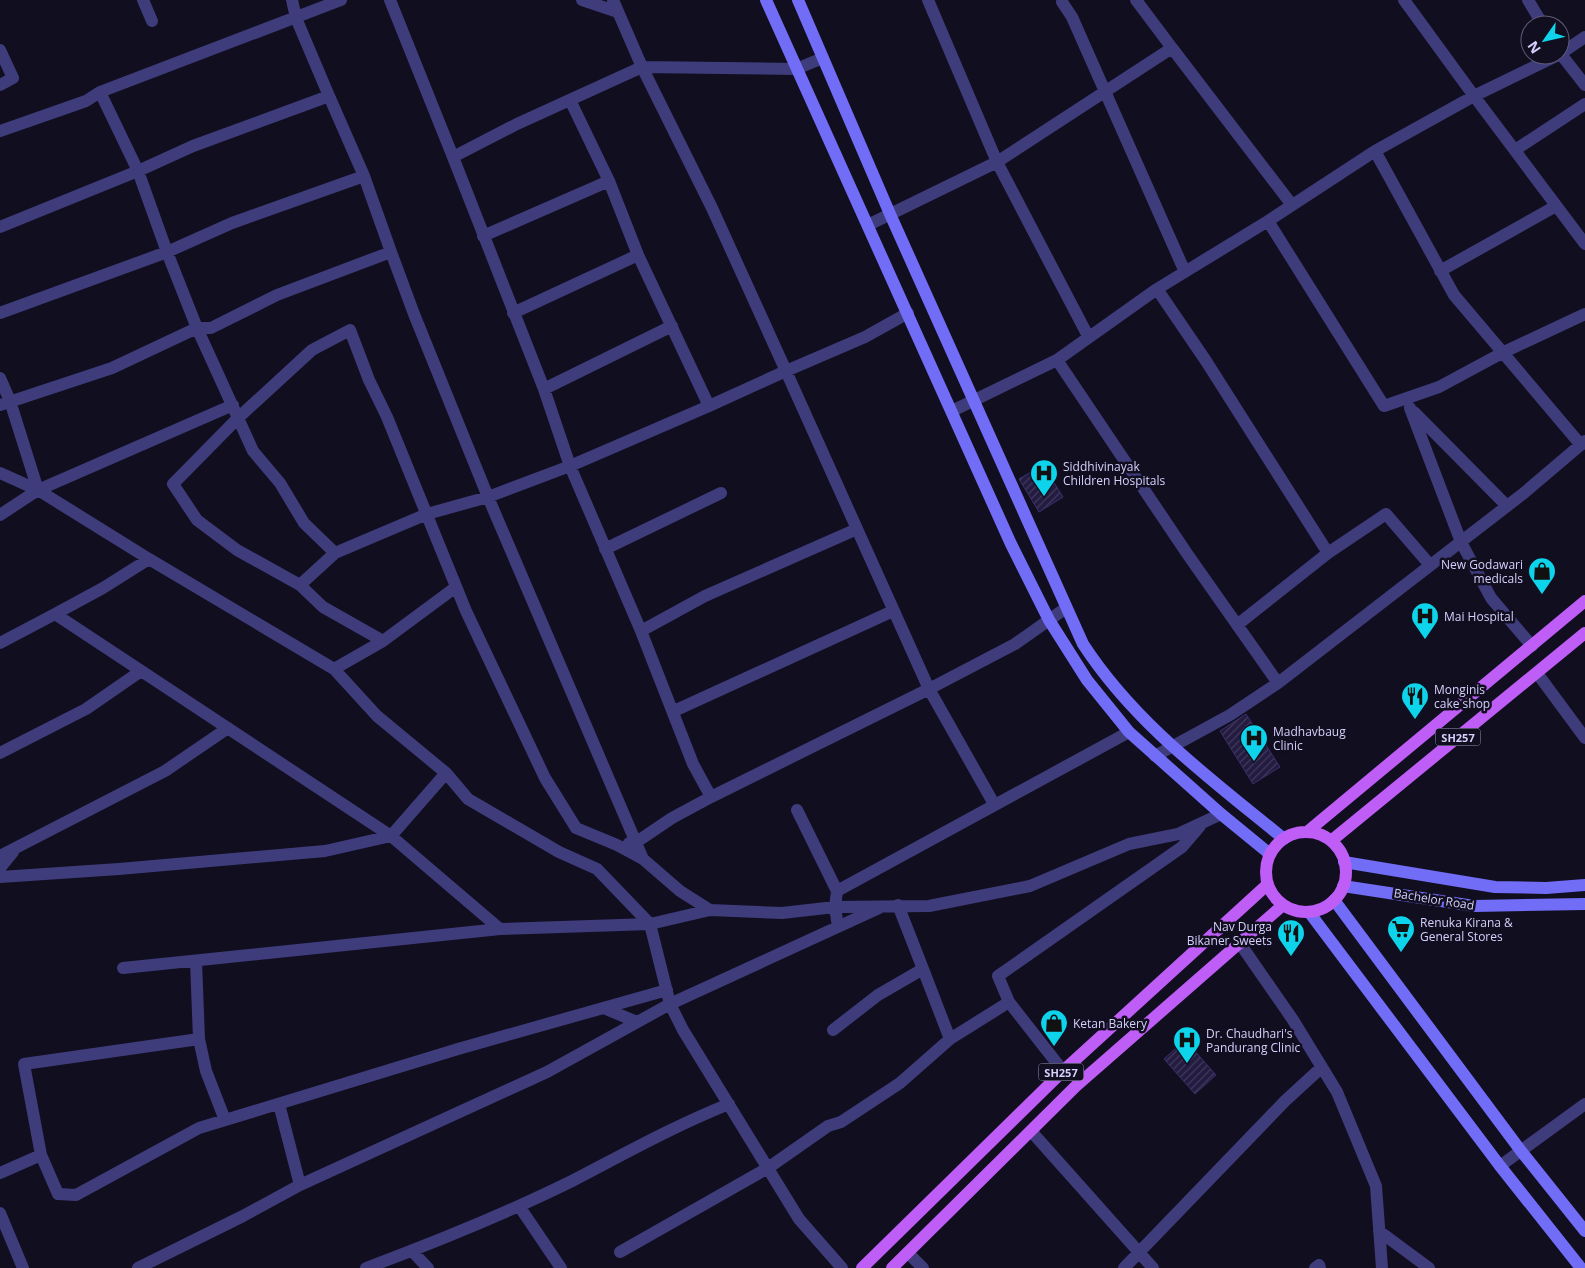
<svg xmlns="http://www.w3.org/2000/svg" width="1585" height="1268" viewBox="0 0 1585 1268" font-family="'Open Sans',sans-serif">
<defs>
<pattern id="building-hatch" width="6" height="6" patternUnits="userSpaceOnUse" patternTransform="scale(1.25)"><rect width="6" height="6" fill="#231b40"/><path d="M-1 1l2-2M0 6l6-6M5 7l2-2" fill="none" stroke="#423b5c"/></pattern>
</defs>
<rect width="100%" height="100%" fill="#110e20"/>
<path fill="url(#building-hatch)" stroke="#3b2f6b" d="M1043,465L1063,497L1039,512L1019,479Z
M1246,714L1280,767L1253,784L1220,731Z
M1185,1040L1216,1075L1195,1094L1164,1059Z"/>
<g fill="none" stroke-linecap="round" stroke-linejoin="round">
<path stroke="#3f3c7c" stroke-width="12" d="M143,0L152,21
M390,0L453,157
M582,0L618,12
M613,0L642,67L712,208L786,371L865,337L908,313
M928,0L997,162L1088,336
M1136,0L1172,48
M1404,0L1474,96L1558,55
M1528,0L1543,25
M1062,2L1072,17L1185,272
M0,50L13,78L0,85
M1560,53L1585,85
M1560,54L1585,37
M100,92L341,0
M329,96L364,176L391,252
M570,100L609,181
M0,131L86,101L100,92L138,171L167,252L232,223L364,176
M1515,150L1585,104
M1375,151L1454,295L1581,445
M1268,221L1384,406L1439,387L1504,352L1585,314
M868,225L997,162L1172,48L1292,205
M0,227L138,171L193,146L329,96L296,18L292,0
M483,236L609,181L638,255L709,406L786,371L929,689L994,804
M1440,271L1556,206
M1157,289L1206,361L1328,553
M0,313L167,252L197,328L112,368L0,405
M513,313L638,255
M1057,360L1188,555L1278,683
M0,378L10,401L38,490L233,405
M544,389L672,326
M709,406L570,466L488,497L643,859L680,891L710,910L782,913L835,907L838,927
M1410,408L1461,542L1491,598L1532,646
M952,411L1057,360L1157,289L1268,221L1375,151L1474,96L1585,244
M1414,412L1507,506
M0,473L38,490L149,559
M0,515L38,490
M605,549L721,493
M335,553L300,585L237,550L197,520L173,484L238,418L197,328H211L277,295L391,252L414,314L488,497L427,514L335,553L304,523L280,483L253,451L238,418L312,350L350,330L369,380L387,417L466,611L545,778L576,828L617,845L643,859
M300,585L323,607L383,641L456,587
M1237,625L1328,553L1386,514L1430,565
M641,631L705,596L857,529
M0,643L55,614L391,836L500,929L650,924
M334,669L383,641
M1537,673L1585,738
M674,711L893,611
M1129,732L837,891L835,907L929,906L1030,886L1129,844L1178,834L1221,814
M0,753L86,709L141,671
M1155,756L1230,715L1278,683L1524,493L1585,441
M446,773L468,799L559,852L597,869L650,924
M711,797L693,764L641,631L570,466L544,389L453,157L517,124L642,67L796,69L823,58
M797,810L837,891
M629,843H635L672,818L711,797L929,689L1015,644L1066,608
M0,856L165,771L228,728
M0,868L13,852
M0,877L119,869L325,851L391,836L446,773L377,716L334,669L149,559L103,588L55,614
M1239,942L1293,1020L1337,1092L1376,1186L1382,1268
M196,961L199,1039L24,1064L41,1155L58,1194L76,1195L199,1128L458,1049L667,990
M123,968L500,929
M923,969L950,1039
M606,1009L637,1022
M833,1030L878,995L923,969L898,905
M199,1039L206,1071L225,1120
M1063,1071L1009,1002L998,976L1182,847L1200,826
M279,1104L300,1185
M1031,1131L1153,1268
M1500,1166L1585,1104
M0,1173L41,1155
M519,1206L561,1268
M0,1213L23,1268
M1379,1231L1429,1268
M412,1251L428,1268
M620,1252L768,1168L828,1126L841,1122L900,1083L950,1039L1009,1002
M908,1253L923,1268
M138,1268L243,1216L300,1185L547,1072L670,1004L650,924L710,910
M366,1268C436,1242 505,1214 572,1181C624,1154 674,1126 729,1104
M842,1268L799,1219L683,1030L670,1004L879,908
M1124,1268L1285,1101L1322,1067
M1315,1268L1319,1265L1320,1268"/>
<path stroke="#716df7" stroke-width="12" d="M766,0L1011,544L1049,620L1087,680L1129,732L1221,814L1270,854
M798,0L890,214L1083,644C1135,724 1211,779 1284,839
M1344,862L1495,887L1546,888L1585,885
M1343,886L1474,906L1585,904
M1334,900L1521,1151L1585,1231
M1309,912L1500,1166L1581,1268"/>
<path stroke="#be5ef6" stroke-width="12" d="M1307,832L1585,601
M1266 872a40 40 0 1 1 80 0a40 40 0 1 1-80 0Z
M1331,841L1585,633
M862,1268L1063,1071L1268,884
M892,1268L1076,1086L1283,905"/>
</g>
<defs>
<g id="hospital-pin" transform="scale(1.4375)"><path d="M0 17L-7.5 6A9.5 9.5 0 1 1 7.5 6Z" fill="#0dd4eb" stroke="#110e20"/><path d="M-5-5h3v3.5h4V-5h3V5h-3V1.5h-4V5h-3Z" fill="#111"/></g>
<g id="shop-pin" transform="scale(1.4375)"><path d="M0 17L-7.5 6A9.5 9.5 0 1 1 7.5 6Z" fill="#0dd4eb" stroke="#110e20"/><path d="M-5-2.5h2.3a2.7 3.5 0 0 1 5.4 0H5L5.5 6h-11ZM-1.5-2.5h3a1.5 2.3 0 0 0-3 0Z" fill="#111"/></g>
<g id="restaurant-pin" transform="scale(1.4375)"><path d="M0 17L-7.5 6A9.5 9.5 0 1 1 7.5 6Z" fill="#0dd4eb" stroke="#110e20"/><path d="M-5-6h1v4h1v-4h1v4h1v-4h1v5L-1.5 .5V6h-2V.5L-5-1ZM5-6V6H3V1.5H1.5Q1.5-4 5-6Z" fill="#111"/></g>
<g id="supermarket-pin" transform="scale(1.4375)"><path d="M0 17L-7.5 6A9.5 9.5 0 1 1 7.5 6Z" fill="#0dd4eb" stroke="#110e20"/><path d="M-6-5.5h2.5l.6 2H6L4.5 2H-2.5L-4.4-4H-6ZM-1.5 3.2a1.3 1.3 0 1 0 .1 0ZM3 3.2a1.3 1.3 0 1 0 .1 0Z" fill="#111"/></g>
</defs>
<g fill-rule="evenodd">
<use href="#hospital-pin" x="1044" y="473"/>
<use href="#shop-pin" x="1542" y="571"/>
<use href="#hospital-pin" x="1425" y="616"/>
<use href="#restaurant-pin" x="1415" y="696"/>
<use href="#hospital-pin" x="1254" y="738"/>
<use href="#supermarket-pin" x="1401" y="929"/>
<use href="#restaurant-pin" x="1291" y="933"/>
<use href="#shop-pin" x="1054" y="1023"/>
<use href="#hospital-pin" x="1187" y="1040"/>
</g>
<g text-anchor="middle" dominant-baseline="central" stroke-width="5" stroke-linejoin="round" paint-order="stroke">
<g fill="#110e20" stroke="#9a96ba" stroke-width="1">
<rect x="1435.5" y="728.5" width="45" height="17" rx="4"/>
<rect x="1038.5" y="1063.5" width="45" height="17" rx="4"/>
</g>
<g font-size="11" font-weight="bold" fill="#d5d0fc">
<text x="1458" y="737">SH257</text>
<text x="1061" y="1072">SH257</text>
</g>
<g font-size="12" fill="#d5d0fc" stroke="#110e20" text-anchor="start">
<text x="1063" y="466">Siddhivinayak<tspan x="1063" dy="14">Children Hospitals</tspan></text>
<text x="1523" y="564" text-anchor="end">New Godawari<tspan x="1523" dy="14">medicals</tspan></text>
<text x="1444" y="616">Mai Hospital</text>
<text x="1434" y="689">Monginis<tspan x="1434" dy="14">cake shop</tspan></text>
<text x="1273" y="731">Madhavbaug<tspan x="1273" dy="14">Clinic</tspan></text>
<text x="1420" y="922">Renuka Kirana &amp;<tspan x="1420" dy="14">General Stores</tspan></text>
<text x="1272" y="926" text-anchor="end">Nav Durga<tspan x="1272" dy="14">Bikaner Sweets</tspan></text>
<text x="1073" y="1023">Ketan Bakery</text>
<text x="1206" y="1033">Dr. Chaudhari's<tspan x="1206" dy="14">Pandurang Clinic</tspan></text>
</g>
<g font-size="12" fill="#d5d0fc" stroke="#110e20">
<text transform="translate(1434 899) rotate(9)">Bachelor Road</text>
</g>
</g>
<g transform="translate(1545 40) rotate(236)"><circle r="24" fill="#110e20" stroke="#5f5c78"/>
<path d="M0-4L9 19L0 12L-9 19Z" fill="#0dd4eb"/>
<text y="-8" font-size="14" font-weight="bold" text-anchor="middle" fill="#d5d0fc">N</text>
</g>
</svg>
